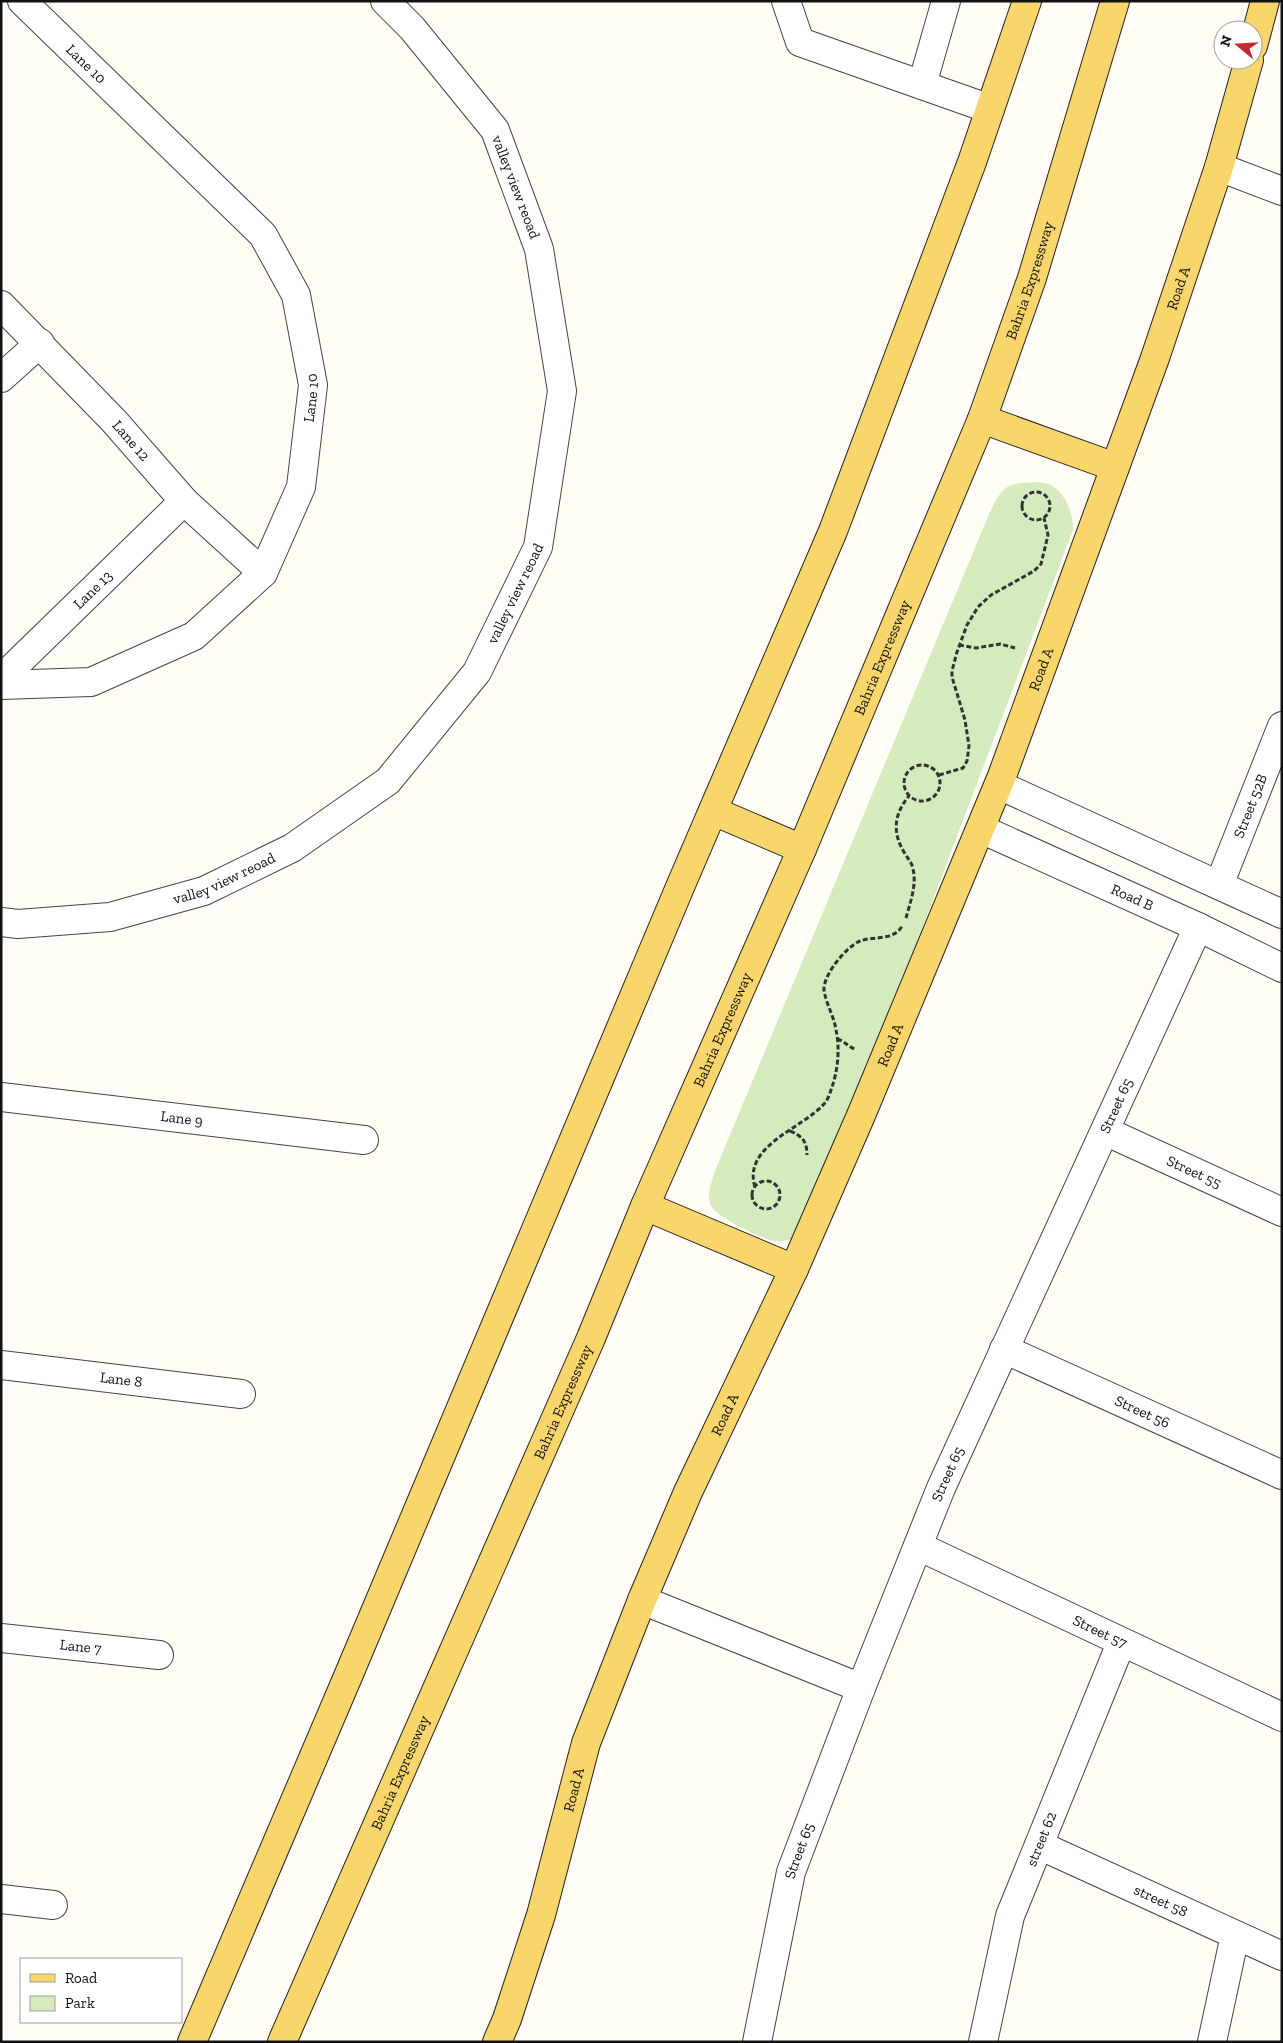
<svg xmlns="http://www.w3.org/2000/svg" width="1283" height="2043" viewBox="0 0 1283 2043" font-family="'Zilla Slab',serif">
<rect width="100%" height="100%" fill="#fffdf5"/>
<path fill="#d5ebbd" d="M1033,482C1038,482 1045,483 1049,484C1065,491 1074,515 1073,530L845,1132L797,1237C790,1240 782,1242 774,1241C760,1238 715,1217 710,1204C707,1194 712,1182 714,1173L990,512C1003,487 1004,484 1033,482Z"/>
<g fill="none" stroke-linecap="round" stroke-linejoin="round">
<g stroke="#444" stroke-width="30">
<g id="minor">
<path d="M786,1L800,42L990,109"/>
<path d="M922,85L946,1"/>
<path d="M1219,167L1282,191"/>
<path id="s1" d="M1,305L114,421L184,501L263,573"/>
<path d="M1,378L40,343"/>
<path id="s2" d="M1,679L184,501"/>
<path id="s3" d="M1,685L91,682L194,636L263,573L301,487L313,385L296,295L263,235L22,1"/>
<path d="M999,785L1282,914"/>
<path id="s4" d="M981,829L1198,927L1282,968"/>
<path id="s5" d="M1219,885L1282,726"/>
<path id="s6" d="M1,922L18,924L110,917L204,891L292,848L388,781L477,672L538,547L562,391L539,249L495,130L412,28L385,1"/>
<path id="s7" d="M1,1097L364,1140"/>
<path id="s8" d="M1105,1131L1282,1212"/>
<path id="s9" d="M1004,1349L1282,1475"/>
<path id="s10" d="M1,1365L241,1394"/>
<path id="s11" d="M918,1546L1282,1717"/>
<path d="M642,1600L861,1688"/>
<path id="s12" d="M1,1638L159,1655"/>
<path id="s13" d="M1039,1845L1282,1956"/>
<path d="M1,1899L53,1905"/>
<path id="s14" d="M757,2042L791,1872L861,1688L941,1488L1198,927"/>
<path id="s15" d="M983,2042L1010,1916L1121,1643"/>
<path d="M1212,2042L1235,1935"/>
</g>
</g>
<g stroke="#222" stroke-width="30">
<g id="major">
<path d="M1253,46L1265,1"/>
<path d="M982,419L1115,467"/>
<path d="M713,811L802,849"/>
<path d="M645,1206L794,1269"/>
<path d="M192,2042L349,1674L680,887L833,531L972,162L1027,1"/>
<path id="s16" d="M282,2042L591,1338L645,1206L802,849L982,419L1032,278L1115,1"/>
<path id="s17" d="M497,2042L507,2019L541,1915L586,1743L642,1600L688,1492L794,1269L862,1113L1002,776L1155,358L1219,167L1249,60"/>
</g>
</g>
<path stroke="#333" stroke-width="3" stroke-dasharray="5 2.5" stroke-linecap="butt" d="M1022 506a14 14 0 1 1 28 0a14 14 0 1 1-28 0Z
M959,645L976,648L1000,644L1015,648
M904 783a18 18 0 1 1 36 0a18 18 0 1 1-36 0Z
M939,775L963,768L967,761L969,746L965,720L952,677V671L957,652L967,625L978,607L991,595L1034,571L1041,564L1048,535L1044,518
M906,918C910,903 917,885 913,869C912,862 907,858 904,852C892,832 894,814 909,796
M837,1039C845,1041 848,1047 855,1049
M790,1131C802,1136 807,1141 807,1155
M752 1195a14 14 0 1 1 28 0a14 14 0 1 1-28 0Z
M755,1187C742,1146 803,1128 824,1104C828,1100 830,1093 832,1087C838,1070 840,1048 836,1030C834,1016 826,1004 824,990C823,975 846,947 860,941C873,936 894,941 902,926"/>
<use href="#minor" stroke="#fff" stroke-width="28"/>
<use href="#major" stroke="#f9d66b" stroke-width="28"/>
</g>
<g text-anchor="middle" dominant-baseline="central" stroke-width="5" stroke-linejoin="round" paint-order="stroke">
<g font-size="15" fill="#111" stroke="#fff">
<text transform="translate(86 64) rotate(44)">Lane 10</text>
<text transform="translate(516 187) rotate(69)">valley view reoad</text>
<text stroke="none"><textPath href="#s16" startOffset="1914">Bahria Expressway</textPath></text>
<text stroke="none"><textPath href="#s17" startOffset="1884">Road A</textPath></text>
<text stroke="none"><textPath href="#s3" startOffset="480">Lane 10</textPath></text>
<text stroke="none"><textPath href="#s1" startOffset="188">Lane 12</textPath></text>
<text stroke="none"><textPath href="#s2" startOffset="128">Lane 13</textPath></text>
<text stroke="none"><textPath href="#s6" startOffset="650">valley view reoad</textPath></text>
<text stroke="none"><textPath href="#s16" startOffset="1509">Bahria Expressway</textPath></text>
<text stroke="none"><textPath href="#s17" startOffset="1479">Road A</textPath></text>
<text stroke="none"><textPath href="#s5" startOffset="85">Street 52B</textPath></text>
<text stroke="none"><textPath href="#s6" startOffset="230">valley view reoad</textPath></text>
<text stroke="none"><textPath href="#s4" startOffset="166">Road B</textPath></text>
<text stroke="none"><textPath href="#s16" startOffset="1104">Bahria Expressway</textPath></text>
<text stroke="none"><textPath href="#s17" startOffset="1074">Road A</textPath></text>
<text stroke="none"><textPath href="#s14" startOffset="1006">Street 65</textPath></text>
<text stroke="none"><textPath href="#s7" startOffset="182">Lane 9</textPath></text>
<text stroke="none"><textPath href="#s8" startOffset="98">Street 55</textPath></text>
<text stroke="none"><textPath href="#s10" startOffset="121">Lane 8</textPath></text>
<text stroke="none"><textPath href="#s16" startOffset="699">Bahria Expressway</textPath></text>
<text stroke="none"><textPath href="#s9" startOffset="152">Street 56</textPath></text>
<text stroke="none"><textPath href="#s17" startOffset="669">Road A</textPath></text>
<text stroke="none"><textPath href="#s14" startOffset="601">Street 65</textPath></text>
<text stroke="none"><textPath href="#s11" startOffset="201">Street 57</textPath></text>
<text stroke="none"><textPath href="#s12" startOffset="80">Lane 7</textPath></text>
<text stroke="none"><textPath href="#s16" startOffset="294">Bahria Expressway</textPath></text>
<text stroke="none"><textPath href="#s17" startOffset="264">Road A</textPath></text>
<text stroke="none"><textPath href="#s15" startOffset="212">street 62</textPath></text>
<text stroke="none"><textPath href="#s14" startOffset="196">Street 65</textPath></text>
<text stroke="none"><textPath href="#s13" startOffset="134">street 58</textPath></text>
</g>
</g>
<rect width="1283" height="2043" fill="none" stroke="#111111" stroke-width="5"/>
<rect x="20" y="1958" width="162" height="65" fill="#ffffff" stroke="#a0a0a0"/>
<rect x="30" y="1974" width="25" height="8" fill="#f9d66b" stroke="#a0a0a0"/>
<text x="65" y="1983" font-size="15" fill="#111111">Road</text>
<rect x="30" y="1996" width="25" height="15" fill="#d5ebbd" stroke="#a0a0a0"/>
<text x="65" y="2008" font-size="15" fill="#111111">Park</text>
<g transform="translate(1238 45) rotate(288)"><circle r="24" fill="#ffffff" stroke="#a0a0a0"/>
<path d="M0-4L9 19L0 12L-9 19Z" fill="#c4262e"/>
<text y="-8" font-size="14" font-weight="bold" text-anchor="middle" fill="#111111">N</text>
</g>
</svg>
